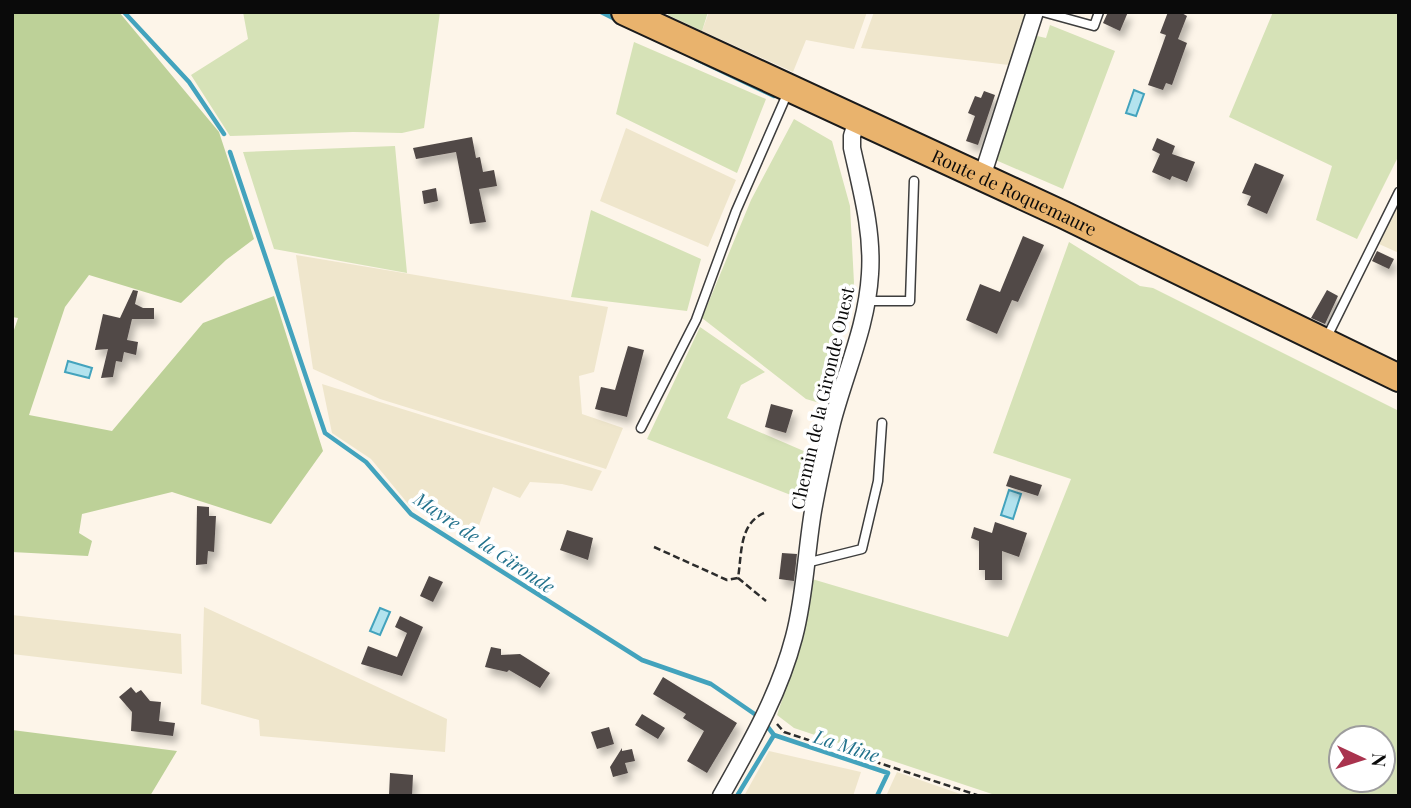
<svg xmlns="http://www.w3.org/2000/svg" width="1411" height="808" viewBox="0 0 1411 808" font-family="'Playfair Display',serif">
<defs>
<filter id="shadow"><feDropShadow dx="4" dy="7" stdDeviation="3.5" flood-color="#0004"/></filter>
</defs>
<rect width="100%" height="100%" fill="#fdf5e9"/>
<path fill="#efe6cc" d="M709,12H867L854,49L806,40L793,72L702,31Z
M874,12H1026L1009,65L861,48Z
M626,128L736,180L708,247L600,201Z
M1399,203V253L1379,244Z
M296,255L608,307L594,372L579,376L582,414L623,428L606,469L380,399L313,369Z
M322,384L602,471L592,491L562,484L530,482L520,498L493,487L473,542L409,505L371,459L332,433Z
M204,607L447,719L445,752L260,736L259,720L201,704Z
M12,615L181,634L182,674L12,654Z
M769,751L861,772L853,796H744Z
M897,772L966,796H886Z"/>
<path fill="#d6e2b7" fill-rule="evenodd" d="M243,12H440L424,128L402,133L353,132L230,136L191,75L248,39Z
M669,12H708L702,31L668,15Z
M1273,12H1399V155L1357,239L1316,220L1332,166L1229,117Z
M1050,25L1115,51L1063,189L991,158L1022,62L1037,36L1046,38Z
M634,42L766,99L737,173L616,114Z
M794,119L832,141L850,206L854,283L823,404L806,399L702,318L751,200Z
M395,146L407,273L274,249L243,152Z
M591,210L701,259L687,311L571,297Z
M1069,242L1140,286L1153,288L1399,411V796H998L794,728L777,715L800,647L812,579L1008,637L1071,479L993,453ZM1341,738H1383V780H1341Z
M700,327L765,372L741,385L727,418L813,455L806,501L647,439Z"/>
<path fill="#bdd198" d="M12,12H119L219,132L254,239L226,260L181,303L89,275L65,307L29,415L112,431L203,323L274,296L323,451L271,524L172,492L82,514L79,533L92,541L88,556L12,552V336L18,318L12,317Z
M12,730L177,751L150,796H12Z"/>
<path fill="#b3e3ee" stroke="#43a3bd" stroke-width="2" d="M1134,90L1144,94L1136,116L1126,113Z
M68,361L92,368L89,378L65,372Z
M1009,490L1021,494L1013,519L1001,515Z
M380,608L390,612L380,635L370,631Z"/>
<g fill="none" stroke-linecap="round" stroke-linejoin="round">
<path stroke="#43a3bd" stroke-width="4.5" d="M124,12L189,82L224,134
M601,12L619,21
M696,59L774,96
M230,152L325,433L366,462L411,514L642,660L711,684L756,715
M767,726L774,735
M774,735L888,773L877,796
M737,796L774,735"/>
</g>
<path fill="#514947" filter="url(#shadow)" d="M1108,12H1128L1120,31L1103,23Z
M1168,12H1180L1187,16L1178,39L1187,43L1172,85L1166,83L1163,90L1148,85L1166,35L1160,33Z
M984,91L995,95L978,145L966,141L975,116L968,113L975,96L981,98Z
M472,137L476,158L480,157L483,172L494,170L497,186L479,189L486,222L470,224L456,152L416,159L413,148Z
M1157,138L1175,146L1172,154L1195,162L1187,182L1172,176L1170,180L1152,172L1160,154L1152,150Z
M1255,163L1284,175L1267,214L1247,205L1251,196L1242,193Z
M436,188L438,201L424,204L422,191Z
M1023,236L1044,245L1018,302L1012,300L997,334L966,320L980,284L1000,292Z
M1377,251L1394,259L1389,269L1372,261Z
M133,290L138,291L135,304L143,308H154V319H132L127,340L138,342L136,355L124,352L122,362L116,361L113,377L101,378L108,349L95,350L103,314L120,318Z
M1327,290L1338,296L1325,324L1311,318Z
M628,346L644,350L627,417L595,409L601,387L615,390Z
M771,404L793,410L786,433L765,427Z
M1010,475L1042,485L1038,496L1006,486Z
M197,506L209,507V516H216L214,552L208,551L207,564L196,565Z
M995,522L1027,533L1019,557L1002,551V580H985V570H979V541L971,538L974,527L992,533Z
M567,530L593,538L588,560L560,550Z
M782,553L797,554L794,581L779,579Z
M429,576L443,582L433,602L420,596Z
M400,616L423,627L402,676L361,664L368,646L397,657L407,633L395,627Z
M491,647L501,649V655L520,654L550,673L540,688L509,670L507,672L485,667Z
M663,677L737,723L707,773L687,761L704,731L683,718L686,714L653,694Z
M131,687L136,693L141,690L150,701L161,702L159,721L175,723L173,736L131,731L132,712L119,697Z
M642,714L665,728L658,739L635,725Z
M609,727L614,744L597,749L591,732Z
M622,748V751L632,749L635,761L625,763L628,773L613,777L610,767Z
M390,773L413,775L412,796H389Z"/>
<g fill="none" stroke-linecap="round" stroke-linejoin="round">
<g stroke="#3d3d3d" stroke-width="11">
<path id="service" d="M1043,12L1094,26L1099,12
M867,301H910L914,181
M1326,339L1399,192
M641,428L696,320L736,211L788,92
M806,563L862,549L878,481L882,423"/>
</g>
<g stroke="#3d3d3d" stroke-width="19">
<path id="minor" d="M982,177L1035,12
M721,796C750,744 779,695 794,637C805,596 806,553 813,511C818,482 825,452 832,423C845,373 867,326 870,274C873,231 861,189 852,148V136L857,120"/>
</g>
<g stroke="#1b1b1b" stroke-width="30">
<g id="primary">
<path id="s1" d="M625,12L1064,215L1399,378"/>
</g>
</g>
<path stroke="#2c2c2c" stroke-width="2.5" stroke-dasharray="7 3.5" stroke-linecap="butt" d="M764,513C739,524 742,553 738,578L766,601
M654,547L727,580L738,578
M777,724L784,732L980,796"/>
<use href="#service" stroke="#fff" stroke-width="8"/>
<use href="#minor" stroke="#fff" stroke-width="16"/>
<use href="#primary" stroke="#e9b36d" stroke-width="26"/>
</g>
<g text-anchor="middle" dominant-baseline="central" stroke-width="7" stroke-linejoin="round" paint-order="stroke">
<g font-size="18" fill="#0a0a0a" stroke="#fff">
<text stroke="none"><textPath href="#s1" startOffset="429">Route de Roquemaure</textPath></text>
<text transform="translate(822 398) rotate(-77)">Chemin de la Gironde Ouest</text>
</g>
<g font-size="19" font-style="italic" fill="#22728c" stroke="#fff">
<text transform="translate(485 542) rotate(34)">Mayre de la Gironde</text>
<text transform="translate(847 745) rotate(18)">La Mine</text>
</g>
</g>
<rect width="1411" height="808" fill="none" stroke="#0a0a0a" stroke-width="28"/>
<g transform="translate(1362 759) rotate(94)"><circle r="33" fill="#ffffff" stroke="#9d9d9d" stroke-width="2"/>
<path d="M0-5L12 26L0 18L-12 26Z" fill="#a9334e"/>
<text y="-10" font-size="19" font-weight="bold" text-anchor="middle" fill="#0a0a0a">N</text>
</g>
</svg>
